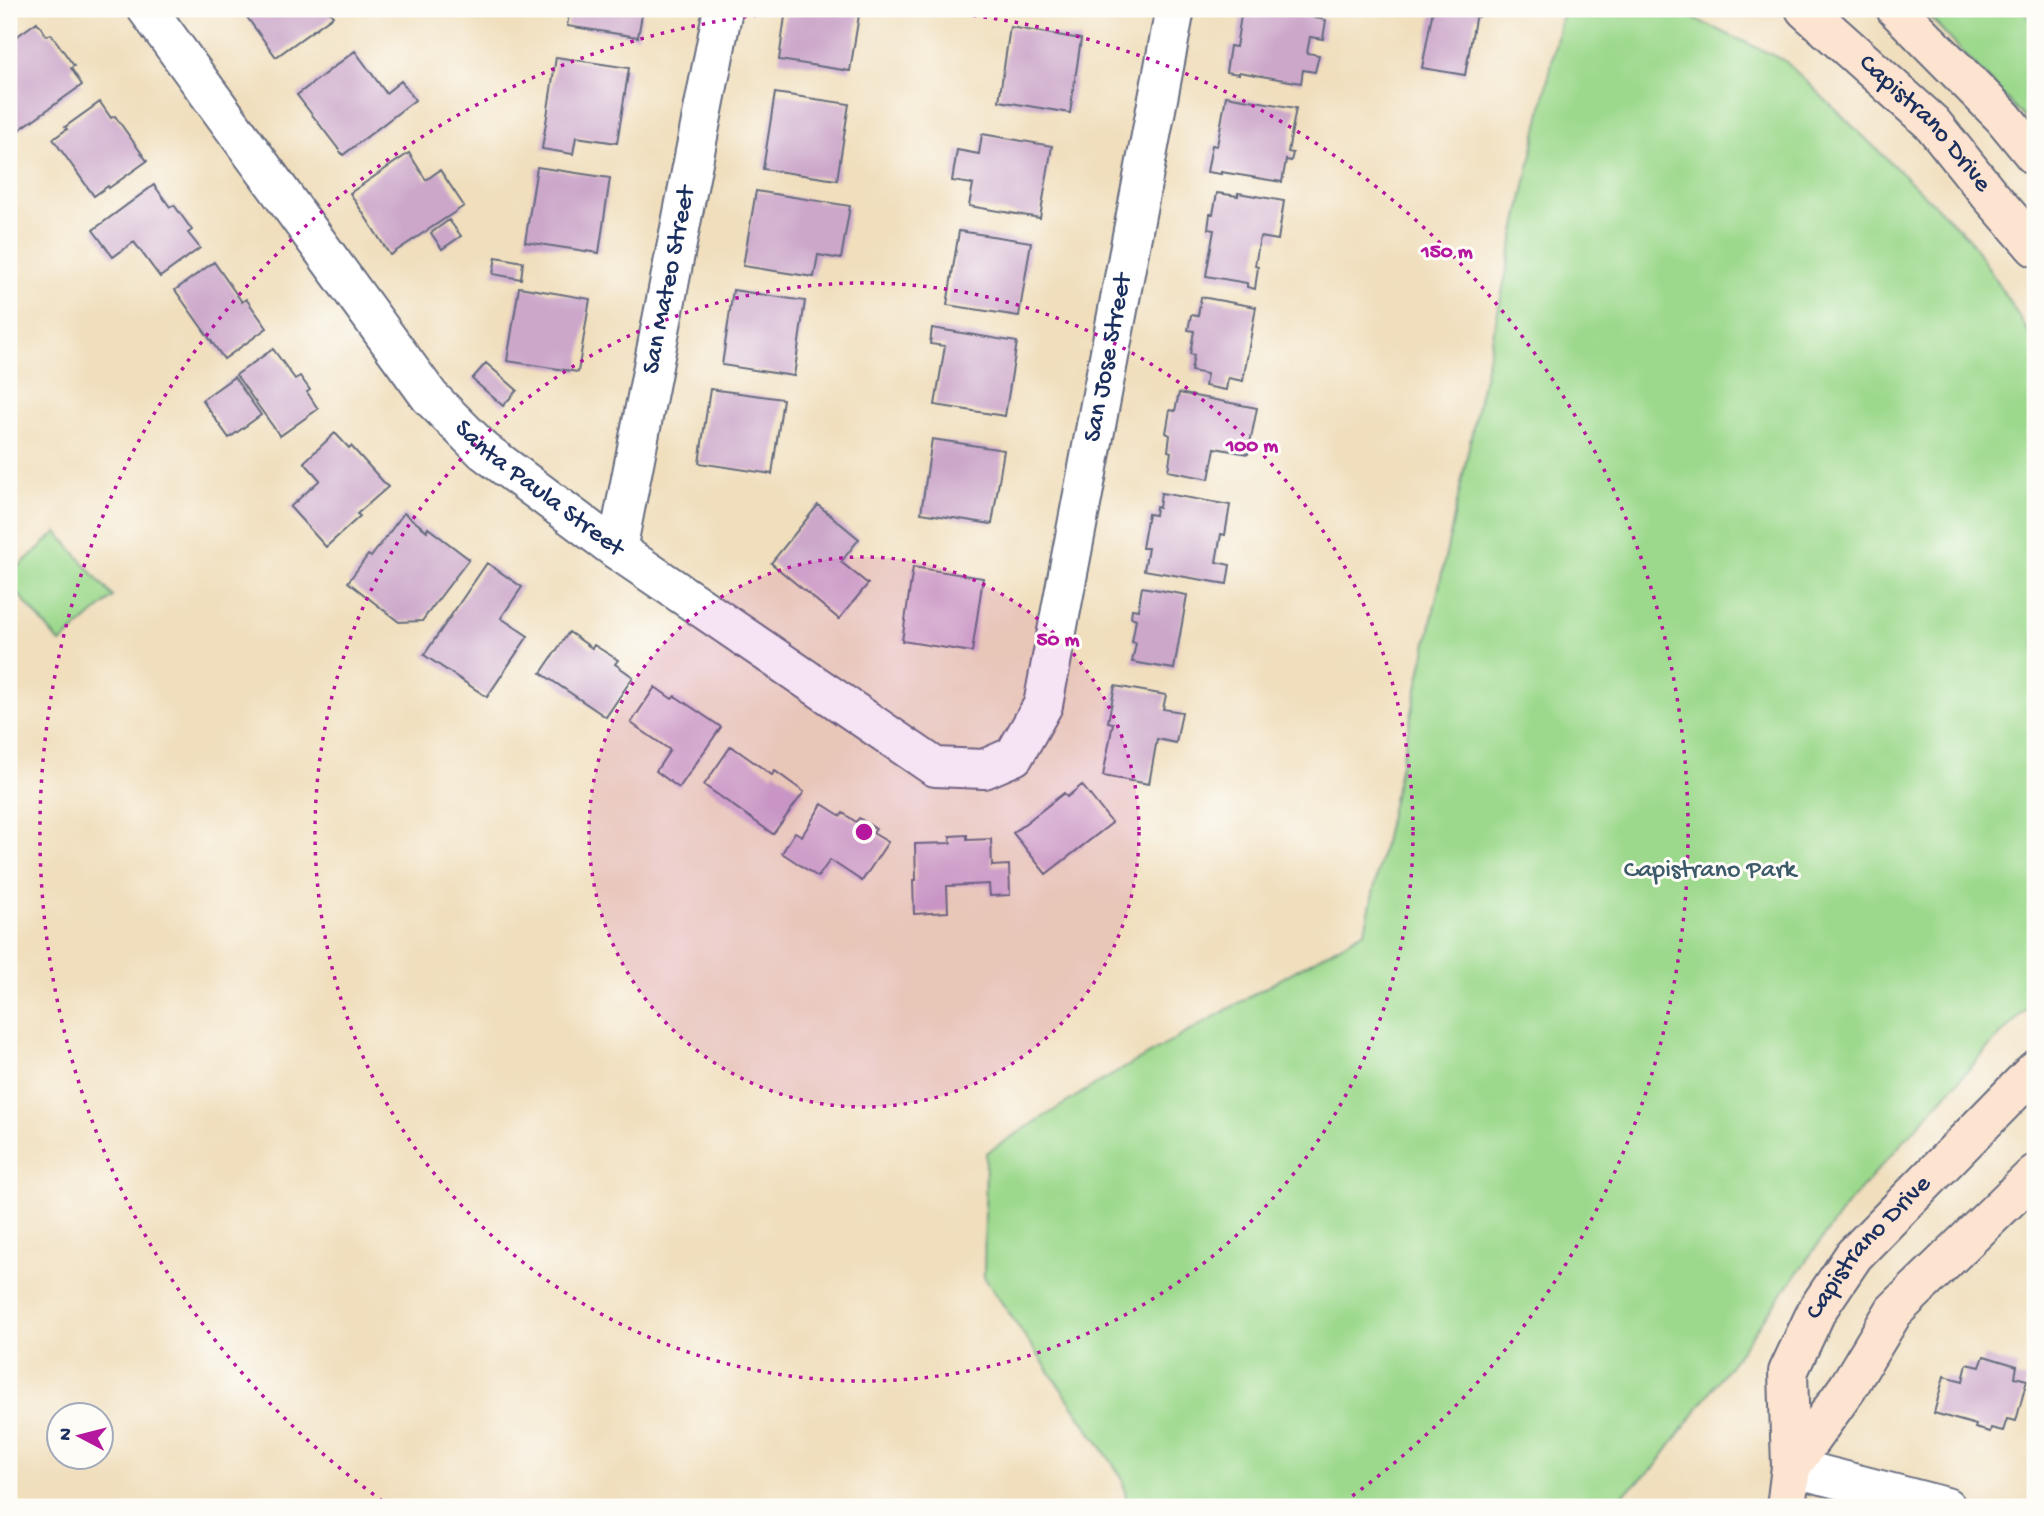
<svg xmlns="http://www.w3.org/2000/svg" width="2044" height="1516" viewBox="0 0 2044 1516" font-family="'Gochi Hand',sans-serif">
<rect width="100%" height="100%" fill="#fdfcf7"/>
<filter id="ink" filterUnits="userSpaceOnUse"><feTurbulence type="fractalNoise" baseFrequency=".0143" numOctaves="2"/><feDisplacementMap in="SourceGraphic" scale="14" xChannelSelector="R" yChannelSelector="G"/><feConvolveMatrix kernelMatrix="1 2 1 2 8 2 1 2 1" color-interpolation-filters="sRGB"/></filter>
<filter id="wash" filterUnits="userSpaceOnUse"><feTurbulence type="fractalNoise" baseFrequency=".00686" numOctaves="4" result="noise"/><feDisplacementMap in="SourceGraphic" scale="28" xChannelSelector="R" yChannelSelector="G"/><feGaussianBlur stdDeviation="1.57" result="paint"/><feColorMatrix in="noise" values="0 0 0 0 0 0 0 0 0 0 0 0 0 0 0 0 0 1.4 0 .05"/><feComposite in="paint" operator="in"/></filter>
<g filter="url(#wash)">
<rect width="100%" height="100%" fill="#f0debc"/>
<path fill="#9dd98d" stroke="#5c8476" stroke-width="2" d="M1563,9H1673L1784,60L1969,238L2035,342V1000L1986,1050L1850,1201L1655,1467L1608,1507H1128L1122,1477L984,1277L986,1153L1093,1086L1365,931Z
M1922,9H2022L2035,26V129Z
M57,532L113,597L60,643L9,583V575Z"/>
<g id="blocks">
<path fill="#cca7ca" d="M241,9H327L333,16L276,57Z
M570,9H643L638,37L567,26Z
M786,9H860L850,71L779,60Z
M1242,9L1315,10L1314,18L1326,20L1323,39L1310,37L1307,53L1319,55L1315,72L1303,70L1301,83L1239,72V74L1226,72L1230,46L1236,47Z
M1433,9H1481L1479,17L1476,16L1475,19L1465,75L1422,68Z
M37,22L47,36L51,34L74,66L71,68L82,85L9,137V42Z
M1010,27L1081,39L1070,113L999,101Z
M355,51L386,93L401,81L415,100L343,155L297,95Z
M556,57L629,68L617,143L576,137L573,154L542,149Z
M775,93L849,104L837,180L763,169Z
M1226,96L1296,108L1288,152L1293,153L1291,161L1286,160L1282,182L1221,172V174L1207,172L1212,145L1217,146Z
M100,102L111,118L115,116L147,161L109,188L108,186L94,196L53,139L67,129L65,127Z
M982,134L1052,146L1040,218L969,206L973,184L952,181L957,150L979,154Z
M409,153L426,180L440,170L464,206L390,255L350,193Z
M537,167L610,178L599,253L525,242Z
M154,185L170,207L174,205L192,230L188,233L200,248L160,277L134,242L113,257L93,230Z
M756,191L850,206L841,259L818,255L814,277L743,266Z
M1217,193L1238,196V193L1284,201L1278,240L1260,237L1255,266L1258,267L1255,289L1247,287V283L1206,276L1214,230L1208,229L1210,214H1213Z
M449,220L461,236L442,249L431,233Z
M959,231L1031,242L1019,316L947,305Z
M496,257L523,262L521,279L493,274Z
M214,262L242,302L246,299L267,328L224,359L175,290Z
M519,287L590,299L578,372L507,361Z
M733,290L805,301L794,376L722,365Z
M1201,297L1256,307L1243,381L1228,378L1226,390L1205,386L1207,374L1191,371L1194,355L1190,354L1194,331L1188,330L1191,315L1198,316Z
M932,328L1017,342L1005,416L935,405L945,346L930,344Z
M273,349L295,379L300,376L310,390L307,392L318,409L280,436L236,375Z
M486,363L517,390L503,406L472,379Z
M234,377L261,415L229,438L202,400Z
M710,389L783,399L772,474L699,463Z
M1179,393L1257,408L1248,454L1215,448L1209,479L1168,471L1171,452L1168,451L1170,435L1166,433L1170,410L1175,411Z
M335,433L349,448L351,446L388,487L357,514L360,516L326,547L290,507L320,480L304,462Z
M932,439L1004,450L992,524L921,513Z
M1161,493L1230,505L1225,535L1221,534L1216,562L1230,565L1227,584L1144,570L1148,548H1142L1148,514L1155,515L1156,507L1159,508Z
M818,505L859,539L841,562L868,584L839,619L771,563Z
M404,513L427,531L428,528L469,559L422,621L399,622L348,582L368,555L371,557Z
M487,563L522,587L501,618L528,636L487,697L424,655Z
M913,567L983,578L972,652L902,641Z
M1142,587L1187,595L1174,669L1132,662L1136,643L1132,642L1136,619L1131,617L1132,609L1138,610Z
M569,632L592,648L594,645L618,660L615,664L633,677L606,717L541,673Z
M1115,686L1166,695L1163,709L1182,712L1176,743L1157,739L1149,784L1103,776L1113,723L1108,722Z
M655,687L672,699L675,696L721,727L679,788L656,771L670,750L631,723Z
M731,746L772,775L775,771L804,792L773,834L704,785Z
M1082,785L1112,823L1046,874L1013,833L1064,793L1067,797Z
M822,804L841,816L843,813L856,822L859,818L876,829L873,833L888,842L862,881L830,860L818,877L782,853L795,832L802,836Z
M967,835V840L991,839L992,866L1009,865L1010,895L990,896L989,884L947,886L948,912L914,914L913,880H916L915,844L951,843L950,836Z
M1984,1356L2017,1366L2015,1377L2027,1380L2016,1421L2007,1419L2003,1431L1991,1428L1990,1432L1975,1428L1976,1425L1934,1413L1944,1376L1963,1381L1967,1364L1980,1367Z"/>
</g>
</g>
<g filter="url(#ink)">
<use href="#blocks" fill-opacity="0" stroke="#666c7f" stroke-width="2"/>
<g fill="none" stroke-linecap="round" stroke-linejoin="round">
<g stroke="#666c7f" stroke-width="42">
<g id="street">
<path id="s1" d="M147,9L430,397L484,451L617,550L935,767L984,769L1014,756L1043,705L1175,9"/>
<path id="s2" d="M617,550L723,9"/>
<path d="M1791,1467L1946,1507"/>
</g>
</g>
<g stroke="#666c7f" stroke-width="42">
<g id="secondary">
<path id="s3" d="M1805,9L1932,123L1989,194L2035,247"/>
<path d="M1896,9L2003,117L2035,156"/>
<path d="M1791,1467L1848,1387L1894,1311L2035,1174"/>
<path id="s4" d="M1786,1507L1791,1467L1788,1372L1817,1310L1854,1255L2035,1070"/>
</g>
</g>
<use href="#street" stroke="#fff" stroke-width="38"/>
<use href="#secondary" stroke="#fde4d1" stroke-width="38"/>
</g>
</g>
<circle cx="864" cy="832" r="275" fill="#b5179e" fill-opacity=".12"/>
<g fill="none" stroke="#b5179e" stroke-width="3.5" stroke-dasharray="3.5 7">
<circle cx="864" cy="832" r="275"/>
<circle cx="864" cy="832" r="549"/>
<path d="M391 1507A824 824 0 0 1 828 9M900 9A824 824 0 0 1 1337 1507"/>
</g>
<g text-anchor="middle" dominant-baseline="central" stroke-width="6" stroke-linejoin="round" paint-order="stroke">
<g font-size="26" fill="#1b2f5e" stroke="#fdfcf7">
<text stroke="none"><textPath href="#s3" startOffset="166">Capistrano Drive</textPath></text>
<text stroke="none"><textPath href="#s2" startOffset="275">San Mateo Street</textPath></text>
<text stroke="none"><textPath href="#s1" startOffset="1601">San Jose Street</textPath></text>
<text stroke="none"><textPath href="#s1" startOffset="623">Santa Paula Street</textPath></text>
<text stroke="none"><textPath href="#s4" startOffset="285">Capistrano Drive</textPath></text>
</g>
<g font-size="26" fill="#3c5a6a" stroke="#fdfcf7">
<text x="1710" y="871">Capistrano Park</text>
</g>
</g>
<circle cx="864" cy="832" r="10" fill="#b5179e" stroke="#fdfcf7" stroke-width="3.5"/>
<g font-size="21" text-anchor="middle" font-weight="bold" fill="#b5179e" stroke="#fdfcf7" stroke-width="6" stroke-linejoin="round" paint-order="stroke">
<text x="1447" y="257">150 m</text>
<text x="1252" y="451">100 m</text>
<text x="1058" y="645">50 m</text>
</g>
<rect width="2044" height="1516" fill="none" stroke="#fdfcf7" stroke-width="35"/>
<g transform="translate(80 1436) rotate(277)"><circle r="33" fill="#fdfcf7" stroke="#a3aaba" stroke-width="2"/>
<path d="M0-5L12 26L0 18L-12 26Z" fill="#b5179e"/>
<text y="-10" font-size="19" font-weight="bold" text-anchor="middle" fill="#1b2f5e">N</text>
</g>
</svg>
